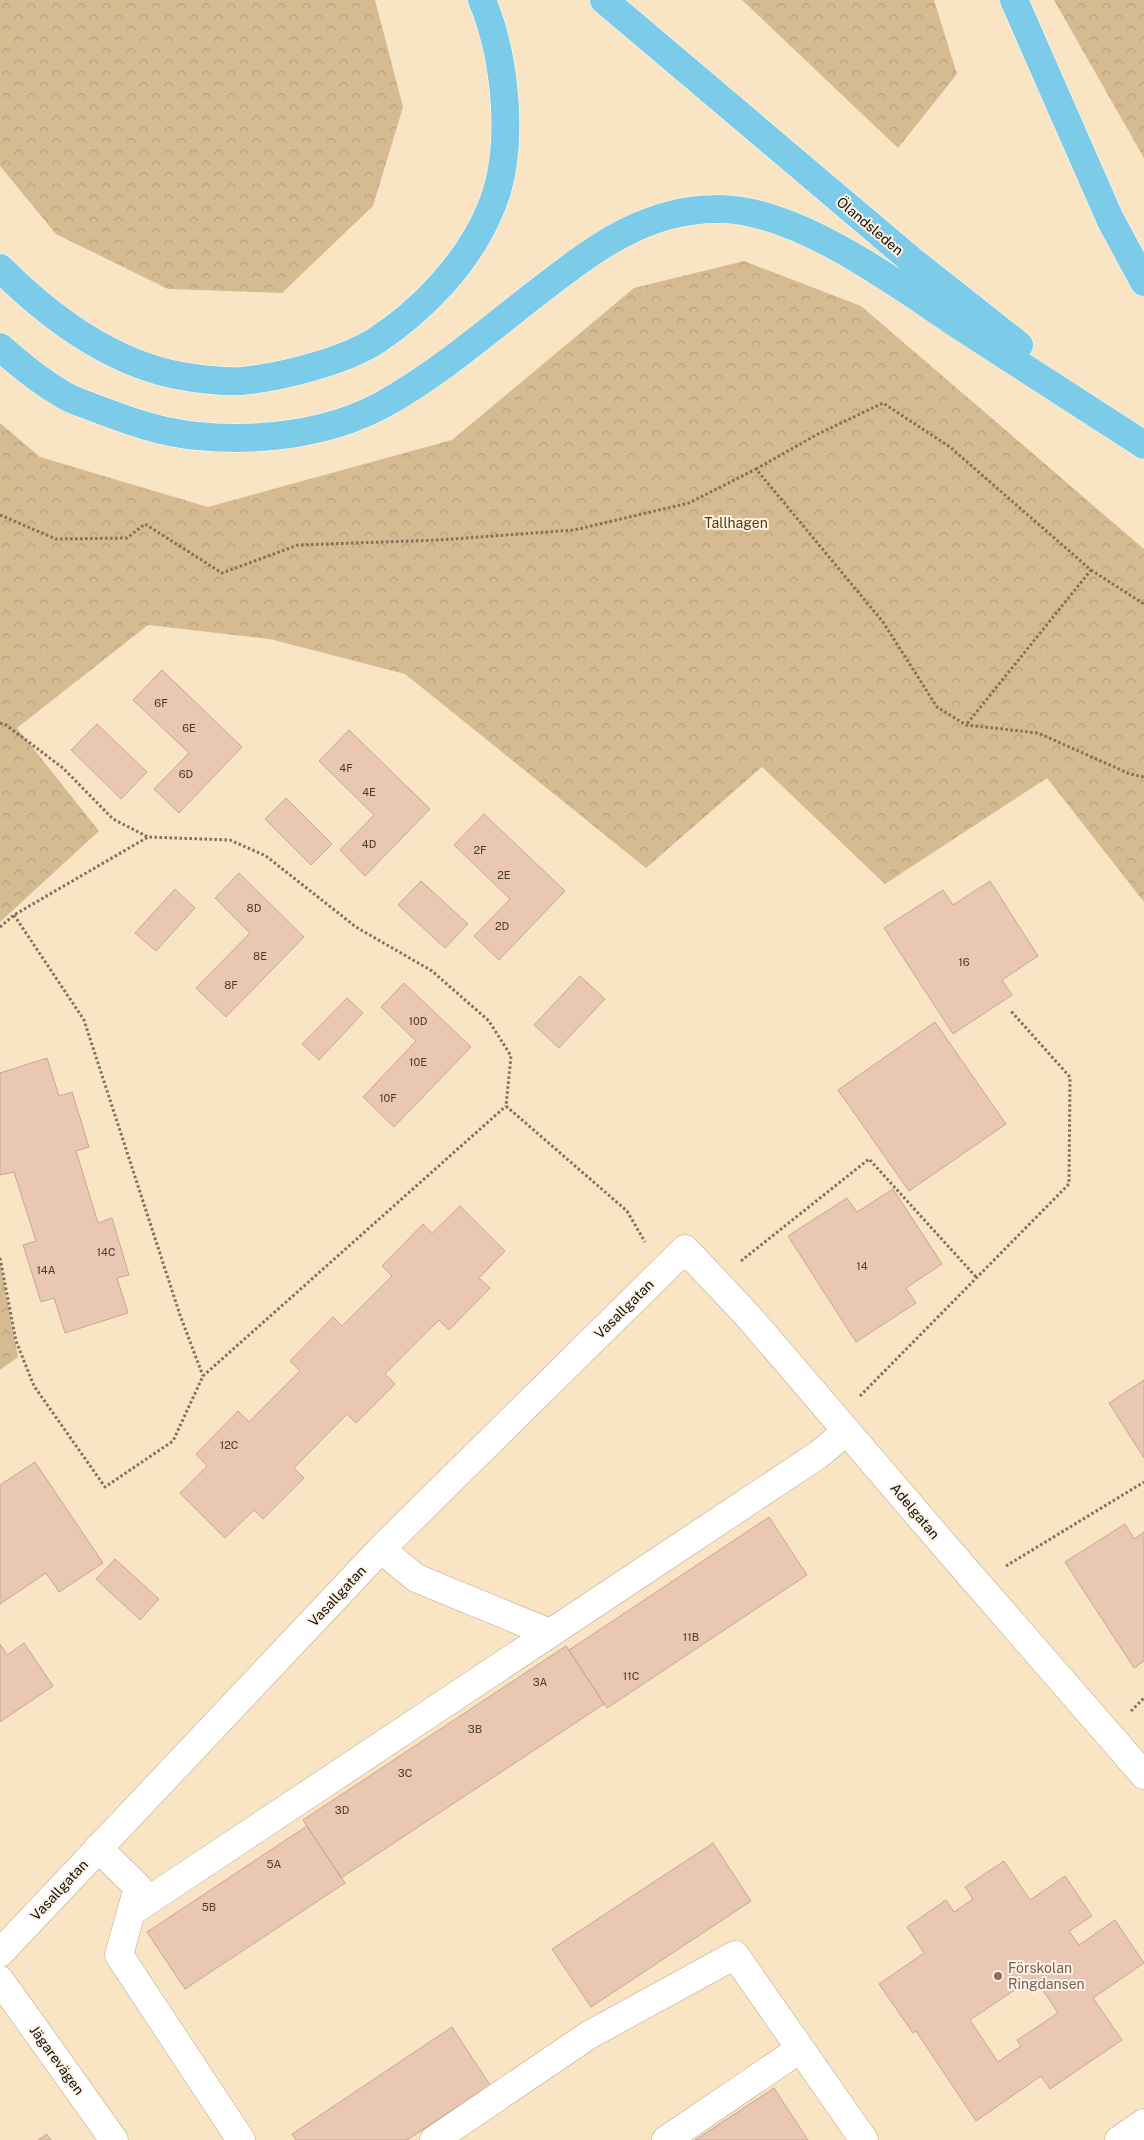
<svg xmlns="http://www.w3.org/2000/svg" width="1144" height="2140" viewBox="0 0 1144 2140" font-family="'Public Sans',sans-serif">
<defs>
<pattern id="forest-crowns" width="20" height="18" patternUnits="userSpaceOnUse" patternTransform="scale(1.25)"><rect width="20" height="18" fill="#d6bb92"/><path d="M2 6a3 3 0 1 1 6 0M12 15a3 3 0 1 1 6 0" fill="none" stroke="#b7a07c"/></pattern>
</defs>
<rect width="100%" height="100%" fill="#f9e4c4"/>
<path fill="url(#forest-crowns)" d="M0,0H375L403,107L373,206L282,293L168,289L56,234L0,166Z
M742,0H934L957,74L898,148Z
M1054,0H1144V158Z
M744,261L861,306L1144,549V902L1047,778L885,884L762,767L646,868L405,674L270,639L148,625L17,728L99,831L0,922V423L40,457L208,507L452,440L634,288Z
M0,1262L18,1357L0,1370Z"/>
<path fill="#e9c7b2" stroke="#c8a793" fill-rule="evenodd" d="M162,670L242,747L179,813L154,789L189,753L133,700Z
M97,724L147,772L121,799L71,750Z
M349,730L430,809L365,876L340,850L374,815L319,761Z
M286,798L332,844L311,865L265,819Z
M484,814L565,891L499,960L474,936L510,899L454,845Z
M239,873L304,937L226,1017L196,988L250,933L215,898Z
M421,881L468,924L445,948L398,905Z
M990,881L1038,956L1002,980L1012,995L953,1034L884,928L943,890L953,905Z
M175,889L195,908L156,951L135,933Z
M580,976L605,999L559,1048L534,1025Z
M404,983L471,1047L394,1127L363,1097L416,1041L381,1007Z
M347,998L363,1013L319,1060L302,1044Z
M935,1022L1006,1124L909,1191L838,1090Z
M47,1058L59,1096L72,1092L89,1147L76,1151L98,1223L112,1218L129,1275L117,1278L128,1313L65,1333L54,1298L41,1302L23,1245L36,1241L14,1172L0,1175V1073Z
M893,1189L942,1264L906,1288L916,1303L856,1342L788,1236L847,1198L857,1212Z
M460,1206L505,1251L479,1278L490,1288L449,1330L439,1320L385,1374L395,1384L356,1423L347,1414L294,1468L304,1478L263,1519L254,1510L225,1538L180,1493L207,1466L196,1454L238,1411L249,1422L300,1371L290,1361L333,1317L342,1326L392,1276L382,1266L423,1224L432,1233Z
M1144,1380V1458L1109,1403Z
M35,1462L103,1563L59,1592L46,1573L0,1604V1485Z
M769,1517L807,1575L607,1708L569,1650Z
M1125,1524L1134,1539L1144,1532V1661L1134,1668L1065,1562Z
M115,1559L159,1599L140,1620L96,1579Z
M24,1643L53,1686L0,1722V1644L7,1655Z
M566,1646L604,1704L341,1878L303,1820Z
M307,1826L345,1883L185,1989L147,1932Z
M713,1843L751,1901L591,2007L552,1949Z
M1004,1861L1030,1900L1065,1876L1092,1916L1069,1931L1079,1945L1115,1920L1144,1963L1093,1998L1122,2040L1050,2089L1041,2076L976,2121L916,2031L913,2033L879,1984L924,1953L907,1927L946,1900L954,1912L973,1899L965,1887ZM1034,1977L1058,2013L1017,2040L1021,2046L998,2062L970,2020Z
M452,2027L490,2085L407,2140H296L292,2134Z
M774,2088L808,2140H695Z
M47,2134L51,2140H38Z"/>
<g fill="none" stroke-linecap="round" stroke-linejoin="round">
<g stroke="#bba889" stroke-width="29">
<path id="minor" d="M381,1549L416,1578L550,1633
M98,1848L138,1887L119,1955L241,2140
M131,1912L818,1455L847,1431
M0,1953L381,1549L685,1249L748,1316L957,1560L1144,1775
M0,1980L114,2140
M434,2140L589,2035L735,1955L864,2140
M666,2140L800,2049
M1119,2140L1144,2123"/>
</g>
<g stroke="#fff" stroke-width="29">
<path id="major" d="M604,0L910,259L1019,345
M1014,0L1110,219L1144,282
M0,268C53,321 118,369 194,378C209,380 227,382 242,381C281,377 341,362 374,342C422,311 468,263 490,210C516,151 506,58 482,0
M0,347C19,364 40,381 62,394C71,400 82,403 92,407C126,420 161,433 198,436C259,442 328,434 382,405C435,376 483,335 530,298C589,253 642,208 720,209C799,210 898,285 963,328C1024,367 1084,406 1144,445"/>
</g>
<path stroke="#7f715d" stroke-width="3" stroke-dasharray="2.5 2.5" stroke-linecap="butt" d="M756,469L818,434L883,403L950,447L1091,570L966,725
M0,515L56,539L127,538L145,524L222,573L298,545L439,540L574,530L689,503L756,469L883,622L937,707L966,725L1038,733L1130,774L1144,777
M1091,570L1144,604
M0,723L6,725L63,768L113,819L148,837L230,840L266,856L356,927L432,971L489,1021L511,1056L506,1106L627,1211L645,1242
M14,915L84,1020L180,1315L203,1376
M0,927L14,915L148,837
M0,1258L16,1341L34,1386L105,1487L173,1441L203,1376L506,1106
M741,1261L869,1159L977,1278
M860,1396L1069,1184L1070,1077L1010,1010
M1006,1566L1144,1482
M1131,1711L1144,1698"/>
<use href="#minor" stroke="#fff" stroke-width="28"/>
<use href="#major" stroke="#7ccbe9" stroke-width="28"/>
</g>
<circle fill="#8d6e63" stroke="#fcf3e6" stroke-width="2" cx="998" cy="1976" r="5"/>
<g text-anchor="middle" dominant-baseline="central" stroke-width="4" stroke-linejoin="round" paint-order="stroke">
<g font-size="11" fill="#493c2f">
<text x="161" y="703">6F</text>
<text x="189" y="728">6E</text>
<text x="346" y="768">4F</text>
<text x="186" y="774">6D</text>
<text x="369" y="792">4E</text>
<text x="369" y="844">4D</text>
<text x="480" y="850">2F</text>
<text x="504" y="875">2E</text>
<text x="254" y="908">8D</text>
<text x="502" y="926">2D</text>
<text x="260" y="956">8E</text>
<text x="964" y="962">16</text>
<text x="231" y="985">8F</text>
<text x="418" y="1021">10D</text>
<text x="418" y="1062">10E</text>
<text x="388" y="1098">10F</text>
<text x="106" y="1252">14C</text>
<text x="862" y="1266">14</text>
<text x="46" y="1270">14A</text>
<text x="229" y="1445">12C</text>
<text x="691" y="1637">11B</text>
<text x="631" y="1676">11C</text>
<text x="540" y="1682">3A</text>
<text x="475" y="1729">3B</text>
<text x="405" y="1773">3C</text>
<text x="342" y="1810">3D</text>
<text x="274" y="1864">5A</text>
<text x="209" y="1907">5B</text>
</g>
<g font-size="14" fill="#140d03" stroke="#fcf3e6">
<text transform="translate(870 226) rotate(40)">Ölandsleden</text>
<text transform="translate(624 1309) rotate(-45)">Vasallgatan</text>
<text transform="translate(915 1511) rotate(50)">Adelgatan</text>
<text transform="translate(337 1596) rotate(-47)">Vasallgatan</text>
<text transform="translate(59 1890) rotate(-47)">Vasallgatan</text>
<text transform="translate(57 2060) rotate(54)">Jägarevägen</text>
</g>
<g font-size="14" fill="#573b00" stroke="#fcf3e6">
<text x="736" y="523">Tallhagen</text>
</g>
<g font-size="14" fill="#785e54" stroke="#fcf3e6" text-anchor="start">
<text x="1008" y="1968">Förskolan<tspan x="1008" dy="16">Ringdansen</tspan></text>
</g>
</g>
</svg>
